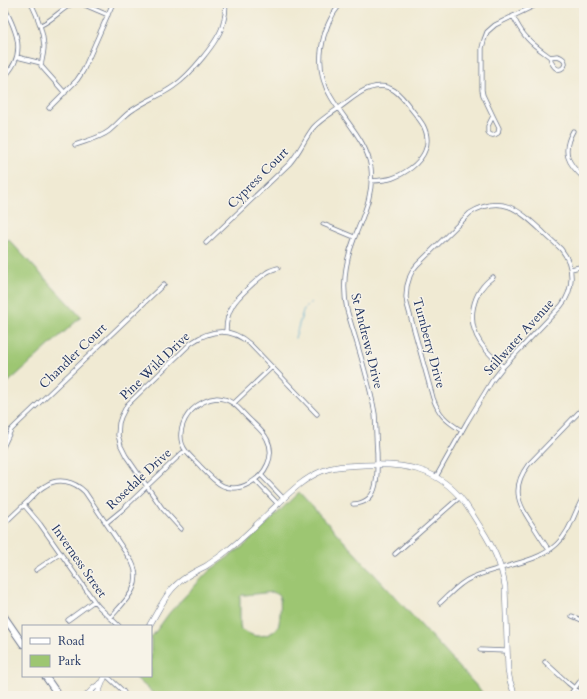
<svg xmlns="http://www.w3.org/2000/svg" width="587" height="699" viewBox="0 0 587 699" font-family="Cardo,serif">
<rect width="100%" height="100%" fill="#f7f3e8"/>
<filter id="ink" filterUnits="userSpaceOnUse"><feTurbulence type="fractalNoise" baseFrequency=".025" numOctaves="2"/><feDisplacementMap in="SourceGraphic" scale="8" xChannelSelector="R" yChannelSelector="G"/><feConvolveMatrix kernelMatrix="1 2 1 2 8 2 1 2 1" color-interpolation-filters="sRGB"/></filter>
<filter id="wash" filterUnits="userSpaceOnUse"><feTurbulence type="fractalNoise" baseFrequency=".012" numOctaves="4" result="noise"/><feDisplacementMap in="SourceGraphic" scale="16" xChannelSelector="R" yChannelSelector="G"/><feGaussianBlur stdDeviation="0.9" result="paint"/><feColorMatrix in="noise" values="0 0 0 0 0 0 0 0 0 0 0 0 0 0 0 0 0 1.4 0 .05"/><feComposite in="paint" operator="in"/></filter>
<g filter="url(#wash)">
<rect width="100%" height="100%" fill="#f0ead3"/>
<path fill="#9dc672" stroke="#5c7a68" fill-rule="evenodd" d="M8,239L81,317L3,387V244Z
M299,492L482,692L478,696H156L134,676H151V638L170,612L209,571L245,545ZM273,592C276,594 279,595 280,599C281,603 280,623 278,627C274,633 266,636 258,636C252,636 247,632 241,630L240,624V597L242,595H245Z"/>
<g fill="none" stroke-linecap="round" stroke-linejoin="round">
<path stroke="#51a7cd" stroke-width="1" d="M295,338L303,311L304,309L311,302"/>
</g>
</g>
<g filter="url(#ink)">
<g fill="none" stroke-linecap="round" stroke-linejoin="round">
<g stroke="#667087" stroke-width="5">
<path id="street" d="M31,3C38,17 43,31 44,46C44,53 42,59 41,66L65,93
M80,3L108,15
M341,3C320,29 313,68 331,97C345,121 367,141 371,168C374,195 363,215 354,239C345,262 342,285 347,310C357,344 369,379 375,414C376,427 376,440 377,453C377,473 381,503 353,504
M3,5C17,31 28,55 3,78
M513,16C517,24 521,32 527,38C534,46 542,51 550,57
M41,25C53,20 62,8 74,3
M557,56C576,60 556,83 550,57Z
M17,57L41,63
M49,108L77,80L83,71L113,3
M493,116L483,95L482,90V48L484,40L487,32L495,25L540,3
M493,116L499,128L498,133C494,136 490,136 488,132V126Z
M573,131C561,152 568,164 584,178
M75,145C86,141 100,138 109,131C118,124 124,115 134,109C147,100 162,95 174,86C189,76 219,41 223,24C225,17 226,10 226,3
M323,224L354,237
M206,243L289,164C299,153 304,140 313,128C320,120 330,114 339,108C349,101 359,91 370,88C391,81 401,95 412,110C416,115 420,120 423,125C432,142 425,157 411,168C395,179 390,180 371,181
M571,269L584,266
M493,277C472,292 466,320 480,342C486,352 495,359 503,367
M226,332C226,323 228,313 233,305C237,297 259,278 266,273C270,270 274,269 278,268
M217,398C233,399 238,408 249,419C255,425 263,431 267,439C276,456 265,475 250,483C227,496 215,482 201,467C196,461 190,457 186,451C176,438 182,420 192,410C199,403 207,399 217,398Z
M234,403L272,367
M3,447L11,430L16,425L164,284
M261,475L283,498
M436,477L467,422L492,381L503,367L561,306C574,290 575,266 561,249C555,243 549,238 543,232C520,211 502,193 470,213L417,265L413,270L410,276L407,286L406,297L407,304L433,398C439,415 446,421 462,431
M255,480L278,504
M24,505L40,524L94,601L99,607L119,626
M7,521C15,513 23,506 30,499C35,494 39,489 45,486C58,477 74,481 85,492L132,562C144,586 125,601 110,618
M106,523L122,510L182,453L186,451
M181,529L162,508L126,456L121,446L118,435L119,423L121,417L127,405L191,343C211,329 231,327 250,344L317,414
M549,550C544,543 539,535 534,527C519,506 510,489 528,465L584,407
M395,554L460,497
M36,570L61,553
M440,603C450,594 459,583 471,578C498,565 535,565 557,544C571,531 574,512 584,496
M572,616L584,621
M68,620L94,601
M480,650L506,651
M545,662L568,683L584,696
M107,676L123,691L126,696
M569,696L584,676"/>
</g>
<g stroke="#667087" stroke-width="6">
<path id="secondary" d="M149,626C157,613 163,599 173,588C182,578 194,572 206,566C213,561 221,556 228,550C246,536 262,519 279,503C292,490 305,478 322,471C336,465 350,466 364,465C405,463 438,468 464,502C470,510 475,519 481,528C493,547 501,563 505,586L508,671L510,681L515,696
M86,696L94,688L101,683
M94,696L99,691L105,676"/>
</g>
<g stroke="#667087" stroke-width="8">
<path id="primary" d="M3,615L23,644
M45,676L59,696"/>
</g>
<use href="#street" stroke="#fff" stroke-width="3.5"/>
<use href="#secondary" stroke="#fff" stroke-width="5"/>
<use href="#primary" stroke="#fff" stroke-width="6"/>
</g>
</g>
<g text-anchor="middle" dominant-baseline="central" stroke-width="3" stroke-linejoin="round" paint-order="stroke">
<g font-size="13" fill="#1b2f5e" stroke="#f7f3e8">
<text transform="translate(258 178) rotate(-45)">Cypress Court</text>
<text transform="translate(519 337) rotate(-48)">Stillwater Avenue</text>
<text transform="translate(367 341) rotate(76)">St Andrews Drive</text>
<text transform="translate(429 343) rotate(75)">Turnberry Drive</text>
<text transform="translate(73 356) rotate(-44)">Chandler Court</text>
<text transform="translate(155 366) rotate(-44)">Pine Wild Drive</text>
<text transform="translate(139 479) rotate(-43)">Rosedale Drive</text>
<text transform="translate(79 561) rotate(55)">Inverness Street</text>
</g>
</g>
<rect width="587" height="699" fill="none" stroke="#f7f3e8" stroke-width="16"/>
<rect x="22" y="625" width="130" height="52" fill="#f7f3e8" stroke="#9fa5b1"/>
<rect x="30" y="638" width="20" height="6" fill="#ffffff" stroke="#9fa5b1"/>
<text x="58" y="645" font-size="12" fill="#1b2f5e">Road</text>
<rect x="30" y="655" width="20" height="12" fill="#9dc672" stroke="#9fa5b1"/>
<text x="58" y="665" font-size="12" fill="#1b2f5e">Park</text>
</svg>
